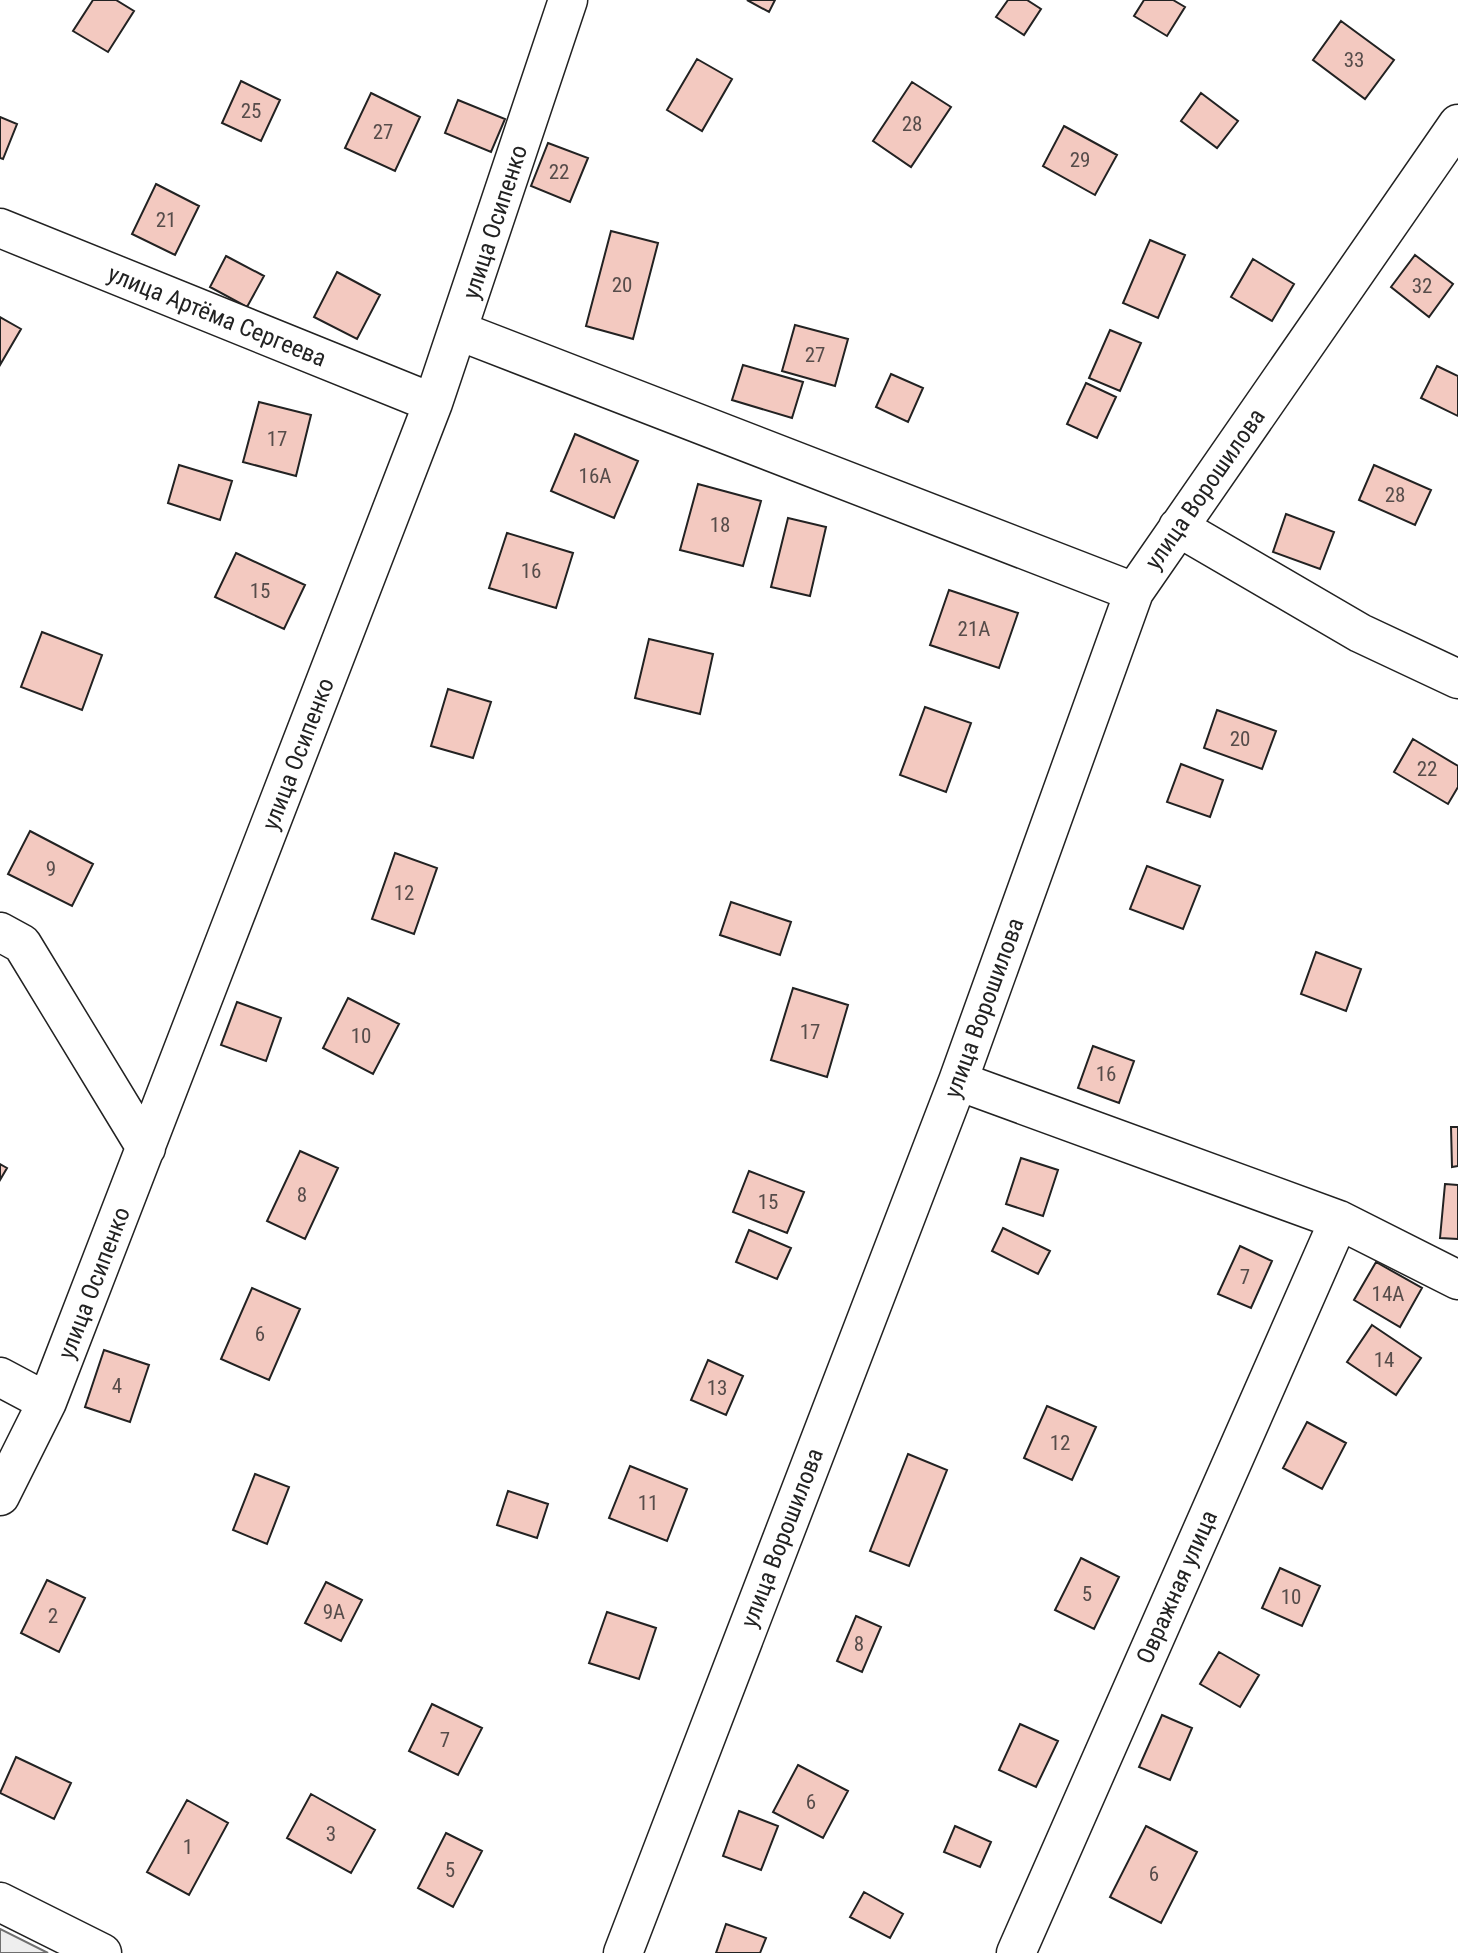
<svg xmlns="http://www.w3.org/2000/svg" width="1458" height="1953" viewBox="0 0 1458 1953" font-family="'Roboto Condensed',sans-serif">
<rect width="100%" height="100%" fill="#fff"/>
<path fill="#eee" stroke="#6f6f6f" stroke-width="2" d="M0,1929L48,1953H0Z"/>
<path fill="#f3c9c0" stroke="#222" stroke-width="2" d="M93,0H116L134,11L108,52L73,31Z
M747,0H775L769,12Z
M1008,0H1027L1041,9L1024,35L996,17Z
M1144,0H1173L1185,7L1167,36L1134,16Z
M1341,21L1394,60L1365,99L1313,60Z
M697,59L732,79L702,131L667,110Z
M241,81L280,100L261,141L222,123Z
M912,82L951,107L911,167L873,141Z
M371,93L420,117L395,171L345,148Z
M1201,93L1238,121L1217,148L1181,121Z
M458,100L505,119L491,152L445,133Z
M0,117L17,124L3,159L0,158Z
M1064,126L1117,155L1095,195L1043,166Z
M548,143L588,158L570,202L531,186Z
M156,184L199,206L175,255L132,234Z
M611,231L658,243L633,339L586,326Z
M1150,240L1185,255L1158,318L1123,303Z
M1415,255L1453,284L1429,317L1391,287Z
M226,256L264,276L247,307L210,287Z
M1253,259L1294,284L1272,321L1231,297Z
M337,272L380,295L357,339L314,317Z
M0,317L21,329L0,365Z
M795,325L848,339L835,386L782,371Z
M1110,330L1141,343L1120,391L1089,378Z
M743,365L803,382L792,418L732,400Z
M1437,366L1458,376V416L1421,398Z
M891,374L923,388L908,422L876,407Z
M1086,383L1116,397L1097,438L1067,424Z
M259,402L311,415L296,476L243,462Z
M575,434L638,461L614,518L551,491Z
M179,465L232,481L220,520L168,503Z
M1374,465L1431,490L1415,525L1359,500Z
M698,484L761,501L743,566L680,550Z
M1286,514L1334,532L1320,569L1273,552Z
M788,518L826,527L810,596L771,587Z
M507,533L573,553L556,608L489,588Z
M236,553L305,585L284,629L215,597Z
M949,590L1018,613L999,668L930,645Z
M42,632L102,655L82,710L21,687Z
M649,639L713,654L700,714L635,698Z
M448,689L491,702L473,758L431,746Z
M925,707L971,723L946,792L900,775Z
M1217,710L1276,731L1262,769L1204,748Z
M1413,739L1458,766V787L1448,804L1394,772Z
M1181,764L1223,780L1210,817L1167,802Z
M30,831L93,864L72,906L8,874Z
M395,853L437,868L414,934L372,919Z
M1147,866L1200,886L1183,929L1130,909Z
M731,902L791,922L780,955L720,935Z
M1316,952L1361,969L1346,1011L1301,994Z
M793,988L848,1005L827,1077L771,1060Z
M348,998L399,1024L373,1074L323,1048Z
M237,1002L281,1018L266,1061L221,1045Z
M1093,1046L1134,1061L1119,1103L1078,1088Z
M1451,1127H1458V1166L1452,1167Z
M300,1151L338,1168L305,1239L267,1221Z
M1021,1158L1058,1170L1043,1216L1006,1204Z
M0,1164L7,1168L0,1180Z
M749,1171L804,1192L787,1233L733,1212Z
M1445,1184L1458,1185V1239L1440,1238Z
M1003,1228L1050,1251L1038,1274L992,1251Z
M749,1230L791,1248L777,1279L736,1262Z
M1240,1246L1272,1261L1251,1308L1218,1294Z
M1376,1262L1422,1288L1400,1327L1354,1300Z
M252,1288L300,1309L269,1380L221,1359Z
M1372,1325L1421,1358L1396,1395L1347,1362Z
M104,1350L149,1365L130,1422L85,1407Z
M708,1360L743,1376L726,1415L691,1400Z
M1047,1406L1096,1427L1072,1480L1024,1458Z
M1307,1422L1346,1443L1322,1489L1283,1468Z
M908,1454L947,1470L909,1566L870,1551Z
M630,1466L687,1489L667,1541L609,1518Z
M255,1474L289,1487L267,1544L233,1530Z
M508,1491L548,1504L537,1538L497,1525Z
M1081,1558L1119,1577L1094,1629L1055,1610Z
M1280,1568L1320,1586L1302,1626L1262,1608Z
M47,1580L85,1598L59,1652L21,1633Z
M326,1582L362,1600L341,1641L305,1623Z
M607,1612L656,1628L639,1679L589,1663Z
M856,1616L881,1627L862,1672L837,1661Z
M1219,1652L1259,1675L1240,1707L1200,1684Z
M432,1704L482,1728L458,1775L409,1751Z
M1162,1715L1192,1728L1170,1780L1139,1767Z
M1020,1724L1058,1741L1036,1787L999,1770Z
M16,1757L71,1783L54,1819L0,1793Z
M798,1765L848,1791L823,1838L773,1812Z
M311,1794L375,1830L351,1873L287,1838Z
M187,1800L228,1823L189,1895L147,1872Z
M739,1811L778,1826L761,1870L723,1856Z
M955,1826L991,1842L980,1867L944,1852Z
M1146,1826L1197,1852L1161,1923L1110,1897Z
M446,1833L482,1851L453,1907L418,1888Z
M864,1892L903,1914L890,1938L850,1917Z
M726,1924L766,1938L760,1953H716Z"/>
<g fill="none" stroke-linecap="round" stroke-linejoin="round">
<g stroke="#222" stroke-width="41">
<path id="minor" d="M0,228L433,403
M459,331L1134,592
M1178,527L1360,633L1458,679
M0,932L22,944L146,1148
M958,1081L1339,1220L1458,1280
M0,1377L47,1402
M0,1496L47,1402L433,403L568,0
M0,1902L102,1953
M623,1953L958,1081L1134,592L1458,124
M1016,1953L1339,1220"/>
</g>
<use href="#minor" stroke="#fff" stroke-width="38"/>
</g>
<g text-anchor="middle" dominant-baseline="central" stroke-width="5" stroke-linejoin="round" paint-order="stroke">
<g font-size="21" fill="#564c4a">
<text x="1354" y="60">33</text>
<text x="251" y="111">25</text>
<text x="912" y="124">28</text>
<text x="383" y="132">27</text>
<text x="1080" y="160">29</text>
<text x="559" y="172">22</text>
<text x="166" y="220">21</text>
<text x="622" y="285">20</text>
<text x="1422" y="286">32</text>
<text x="815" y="355">27</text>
<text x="277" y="439">17</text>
<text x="595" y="476">16А</text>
<text x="1395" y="495">28</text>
<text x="720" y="525">18</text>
<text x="531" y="571">16</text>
<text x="260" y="591">15</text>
<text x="974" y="629">21А</text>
<text x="1240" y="739">20</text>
<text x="1427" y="769">22</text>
<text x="51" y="869">9</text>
<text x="404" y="893">12</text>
<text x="810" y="1032">17</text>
<text x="361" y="1036">10</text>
<text x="1106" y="1074">16</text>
<text x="302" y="1195">8</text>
<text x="768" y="1202">15</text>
<text x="1245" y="1277">7</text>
<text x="1388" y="1294">14А</text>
<text x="260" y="1334">6</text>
<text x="1384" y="1360">14</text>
<text x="117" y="1386">4</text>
<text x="717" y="1388">13</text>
<text x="1060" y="1443">12</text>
<text x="648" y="1503">11</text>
<text x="1087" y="1594">5</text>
<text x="1291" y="1597">10</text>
<text x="334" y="1612">9А</text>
<text x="53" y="1616">2</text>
<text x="859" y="1644">8</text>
<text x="445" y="1740">7</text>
<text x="811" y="1802">6</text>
<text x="331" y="1834">3</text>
<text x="188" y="1847">1</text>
<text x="450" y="1870">5</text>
<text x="1154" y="1874">6</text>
</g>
<g font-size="24" fill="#222" stroke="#fff">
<text transform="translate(495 222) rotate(-72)">улица Осипенко</text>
<text transform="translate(217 316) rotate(22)">улица Артёма Сергеева</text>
<text transform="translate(1205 489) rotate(-55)">улица Ворошилова</text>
<text transform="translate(298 754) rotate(-69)">улица Осипенко</text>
<text transform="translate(984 1008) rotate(-70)">улица Ворошилова</text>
<text transform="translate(94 1283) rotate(-69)">улица Осипенко</text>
<text transform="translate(782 1538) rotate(-69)">улица Ворошилова</text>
<text transform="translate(1177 1587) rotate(-66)">Овражная улица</text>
</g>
</g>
</svg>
